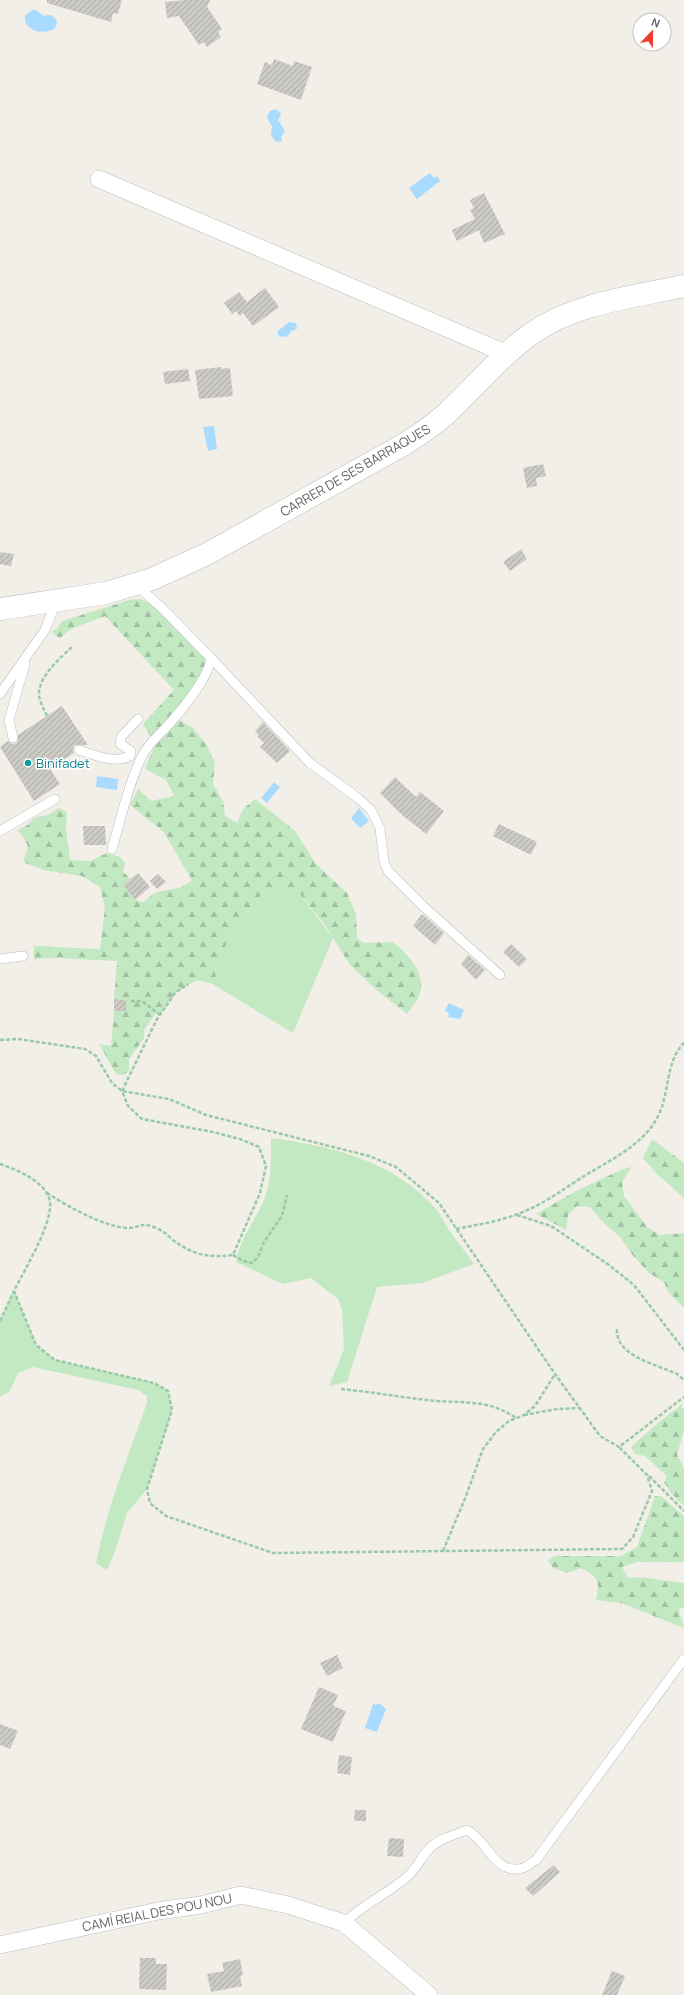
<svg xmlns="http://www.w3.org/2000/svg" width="684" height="1995" viewBox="0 0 684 1995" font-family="Manrope,sans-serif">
<defs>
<pattern id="forest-firs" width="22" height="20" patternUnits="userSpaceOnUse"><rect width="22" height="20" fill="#c3e9c3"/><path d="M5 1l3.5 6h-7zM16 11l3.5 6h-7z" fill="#a2c0a2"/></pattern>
<pattern id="building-hatch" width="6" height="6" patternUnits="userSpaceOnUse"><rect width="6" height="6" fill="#cccac4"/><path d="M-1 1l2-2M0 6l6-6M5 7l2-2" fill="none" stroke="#a9a8a3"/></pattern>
</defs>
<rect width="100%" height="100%" fill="#f1efe7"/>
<path fill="#c3e9c3" d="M264,892H298L333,938L293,1033L211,983L216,979C216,975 215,970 216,966C221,949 251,906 264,892Z
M271,1138C332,1146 394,1161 436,1209C441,1215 444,1223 449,1230C457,1241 466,1253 474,1264L422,1283L377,1287L347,1382L329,1386L344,1349L342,1309L338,1299L311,1278L283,1284L236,1262C239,1240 255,1221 264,1200C272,1181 271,1158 271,1138Z
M14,1291L36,1345L55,1360L154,1383L168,1391L172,1410L147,1489L127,1513L115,1552L107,1570L96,1563C107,1508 128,1456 147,1403V1396L138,1390L33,1367L18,1373L10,1391L0,1397V1321Z"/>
<path fill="url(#forest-firs)" d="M140,599C161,605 189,641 205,658C208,678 166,722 151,737L143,724L174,690L105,616L71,629L60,638L53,634L52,631L57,629L62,621L129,600Z
M180,720L193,728L206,744L215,763L213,784L223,801L225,816L237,823L243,809L255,799L295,831L316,864L347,893L356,914L357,938L364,943L393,942C407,953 426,973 420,992C419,999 411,1008 407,1014L379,992L350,965L325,925L298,892H264C251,906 221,949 216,966C215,970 216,975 216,979L211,983L197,980L175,993L160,1015L156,1013L144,1030V1038L129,1059V1071L123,1075L116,1074L99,1044L111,1046L114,1011H126V1000L114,999L117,961L55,958L34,959V946L100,949L105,908L100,887L82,876L43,870L23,862L28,847L24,838L17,830L28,825L33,818L48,815L59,808L67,812L66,828L70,860L90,861L107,853L120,857L125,863L123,871L130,879L123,885L135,900L144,902C159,884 177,895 192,880L163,831L130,805L138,789L151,801L174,796L166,780L145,769C154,745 160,736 180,720Z
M652,1139L684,1163V1198L655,1172L643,1158Z
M632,1167L622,1182L624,1196L647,1227L660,1235L684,1233V1308L668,1292L664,1282L649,1273L634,1257L620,1237L605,1224L590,1207L577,1206L568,1215L566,1230L536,1214L576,1191L623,1169Z
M682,1404L681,1408L684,1409V1430L677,1455L684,1468V1506L671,1493L664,1482L667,1476L645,1456L635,1454L631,1447L658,1423Z
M655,1496H661L684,1516V1562H637L622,1567L628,1578L641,1577L684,1583V1607L679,1609C679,1617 684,1621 684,1628L621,1603L596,1600C600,1581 599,1577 581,1568L568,1573L553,1568L548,1560L555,1556H621L637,1547Z"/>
<path fill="#a9dbff" d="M32,10H36L44,16C50,14 54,15 57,22L55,28C45,36 23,31 25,16Z
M275,109L280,112L281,115L278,120L285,131L281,137L282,141L279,142L275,141L271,135L272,126L267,118L270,111Z
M430,173L434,178L437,176L440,181L417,199L409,188Z
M289,322L296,323L297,329L291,331L287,337L279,336L277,332Z
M214,426L217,449L208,451L203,427Z
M97,776L118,779L117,790L96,787Z
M274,782L280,787L267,803L261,798Z
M359,808L369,821L360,828L351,818Z
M449,1003L464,1010L460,1019L448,1017L449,1014L445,1010Z
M379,1703L386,1709L377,1732L365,1728L373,1704L376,1705Z"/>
<path fill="url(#building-hatch)" d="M47,0H122L118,14L113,13L111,22L47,3Z
M185,0H210L207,7L222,29L218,32L221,37L207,47L204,42L199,45L179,16L167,18L165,2Z
M274,59L293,66L294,61L312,67L301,100L257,84L265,62L272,65Z
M484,193L505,234L484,243L479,230L457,241L452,230L475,219L470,210L474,208L470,200Z
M265,288L279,307L253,326L243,313L240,316L236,311L232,314L224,303L239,292L247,302Z
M221,367V369L230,368L233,396L199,399L195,370Z
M188,369L190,381L165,384L163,372Z
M543,464L546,476L536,478L537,486L527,488L523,468Z
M521,549L527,559L510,571L503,562Z
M0,552L14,554L11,566L0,564Z
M62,706L88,745H75L73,749L74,753L50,769L60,784L34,801L0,747L8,741L12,744L17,743L18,735Z
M263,722L290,751L277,763L260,747L264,743L257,736L259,735L255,731Z
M395,777L416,797L420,792L444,811L426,834L401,814L380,793Z
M499,824L537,842L531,855L493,836Z
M83,826H105L106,845H84Z
M138,873L150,887L135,900L123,885Z
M158,874L166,882L157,889L150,881Z
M422,914L444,933L435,945L413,926Z
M511,944L527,959L519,967L503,952Z
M468,955L485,970L476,980L461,964Z
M114,999L126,1000V1011H114Z
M337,1655L343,1668L327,1676L320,1663Z
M319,1687L338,1695L333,1706L346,1711L333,1742L301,1729Z
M0,1724L18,1731L10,1749L0,1745Z
M339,1755L352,1757L350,1775L337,1773Z
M355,1810H366V1821H354Z
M389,1838L404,1839L403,1857L387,1856Z
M554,1865L560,1872L533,1896L525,1888Z
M140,1958H156V1964H167L166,1990L139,1989Z
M240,1959L243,1975L240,1976L242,1986L211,1992L207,1974L224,1971L222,1963Z
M612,1971L625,1976L617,1995H602Z"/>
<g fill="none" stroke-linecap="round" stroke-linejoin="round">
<g stroke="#b9bdc1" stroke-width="10">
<path id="service" d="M211,658L310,763L358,798L371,810L380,828L384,862L388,871L423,906L500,975
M0,694L45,630L56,602
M13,738L9,720L25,664
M79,750C95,755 115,764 130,756L131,751L120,744L121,737L138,719
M0,831L55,799
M112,849C121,819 128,785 142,756C149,742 161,734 171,722C184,707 209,677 211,658L161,607L136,585
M0,959L23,956
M344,1923C363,1904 388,1894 408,1876C417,1868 421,1857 429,1849C438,1839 454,1835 467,1830C487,1840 495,1876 523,1868C527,1867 532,1862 536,1860L684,1659"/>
</g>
<g stroke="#b9bdc1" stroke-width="18">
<path id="minor" d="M99,179L507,354
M0,1945L158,1911L201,1905L241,1895L288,1905L344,1923L429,1995"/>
</g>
<g stroke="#babec3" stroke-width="23">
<path id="secondary" d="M0,609L106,593L152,579L207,554L403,445C419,435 434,425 447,413C475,387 500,356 531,334C575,303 633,297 684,286"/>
</g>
<path stroke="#9ac9a7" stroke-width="2.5" stroke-dasharray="4 2" stroke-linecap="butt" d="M47,716C44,709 40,703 39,695C38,677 60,658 72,647
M131,1001H142L160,1015
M0,1040L18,1039L85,1049L96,1056L112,1083L122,1091L169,1099L206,1115L369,1156L396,1167L439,1203L555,1374L600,1436L619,1447L684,1397
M0,1164C18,1170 53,1184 50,1208C48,1231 25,1269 14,1291L36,1345L55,1360L154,1383L168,1391L172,1410L147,1489L150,1503L166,1516L273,1553L622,1549L633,1537L652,1491L647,1475L619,1447
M47,1193C69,1207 100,1225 126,1228C139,1229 140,1220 158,1229C164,1231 168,1236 173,1240C193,1255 208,1258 233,1255L260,1193L266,1166L259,1147L240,1139L213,1132L142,1119L128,1106L122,1091L157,1019L175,993L188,984
M517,1215L551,1226L609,1265L634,1285L684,1350
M456,1229C476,1225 496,1222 515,1215C541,1206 561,1191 584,1176C610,1160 644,1145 658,1116C670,1093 665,1062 684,1043
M233,1255L243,1261L252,1263L258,1257L264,1242L282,1216L287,1195
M0,1321L14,1291
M617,1329C615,1356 656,1364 677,1374L684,1380
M341,1389C373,1392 405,1398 436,1401C466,1403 490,1400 516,1418
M524,1415L557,1409L580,1408
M649,1476L684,1511
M443,1551L466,1496L483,1449L496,1432L509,1421L524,1415L535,1406L555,1374"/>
<use href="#service" stroke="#fff" stroke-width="9"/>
<use href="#minor" stroke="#fff" stroke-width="17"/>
<use href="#secondary" stroke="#fff" stroke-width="22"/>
</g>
<circle fill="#0f9aa8" stroke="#fff" stroke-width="1.5" cx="28" cy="763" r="4"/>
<g text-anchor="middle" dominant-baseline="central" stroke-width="3" stroke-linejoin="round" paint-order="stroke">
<g font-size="13" fill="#5e6368" stroke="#fff">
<text transform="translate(355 470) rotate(-30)">CARRER DE SES BARRAQUES</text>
<text transform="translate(157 1912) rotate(-11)">CAMÍ REIAL DES POU NOU</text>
</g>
<g font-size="13" fill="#0d838f" stroke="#fff" text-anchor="start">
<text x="36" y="763">Binifadet</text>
</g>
</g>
<g transform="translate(652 32) rotate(22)"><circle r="19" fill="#ffffff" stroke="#bfc1c3"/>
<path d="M0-3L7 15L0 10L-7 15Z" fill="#f2392c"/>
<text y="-6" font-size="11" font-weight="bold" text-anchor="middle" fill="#5e6368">N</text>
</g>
</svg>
